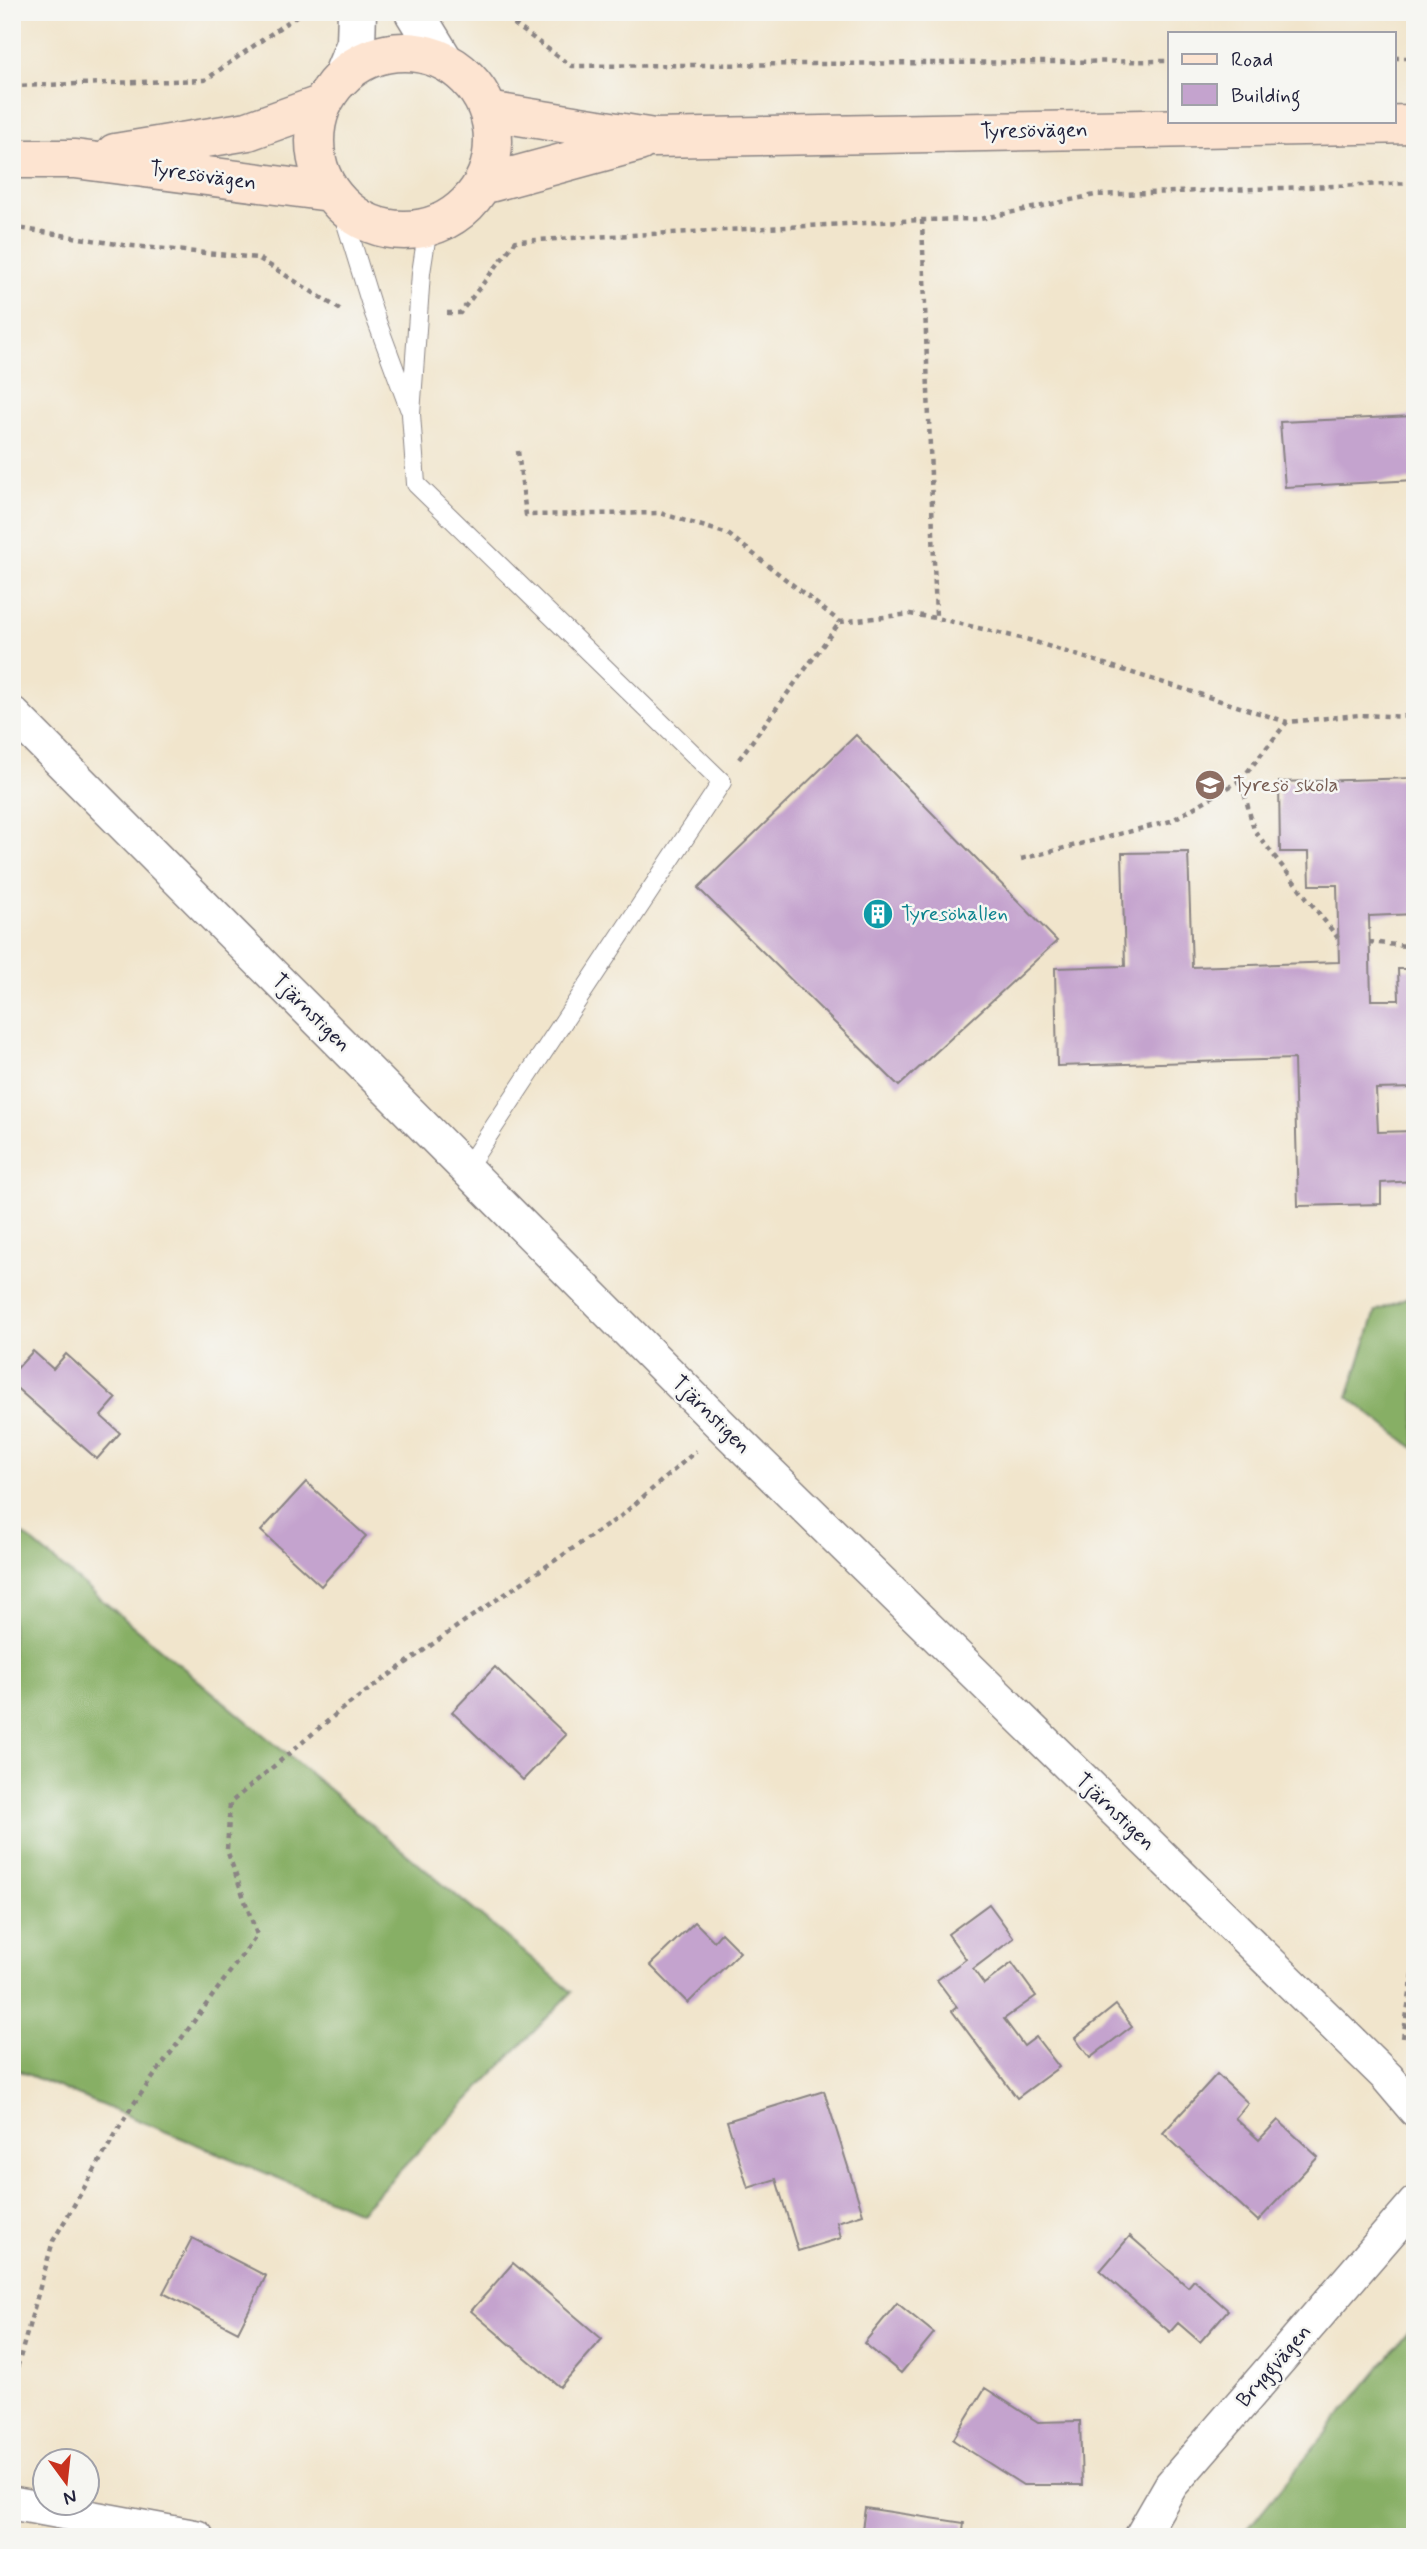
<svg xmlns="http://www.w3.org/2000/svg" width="1427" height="2549" viewBox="0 0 1427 2549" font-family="Mynerve,sans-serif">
<rect width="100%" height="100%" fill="#f6f6f2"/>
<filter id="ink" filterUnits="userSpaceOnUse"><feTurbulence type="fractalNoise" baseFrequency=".0143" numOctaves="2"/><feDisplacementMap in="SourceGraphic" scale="14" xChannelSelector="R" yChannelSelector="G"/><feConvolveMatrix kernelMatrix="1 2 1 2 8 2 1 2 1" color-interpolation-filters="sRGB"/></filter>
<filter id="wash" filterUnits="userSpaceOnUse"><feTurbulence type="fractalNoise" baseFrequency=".00686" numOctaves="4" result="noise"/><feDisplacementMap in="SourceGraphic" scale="28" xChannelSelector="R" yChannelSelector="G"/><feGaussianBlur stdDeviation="1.57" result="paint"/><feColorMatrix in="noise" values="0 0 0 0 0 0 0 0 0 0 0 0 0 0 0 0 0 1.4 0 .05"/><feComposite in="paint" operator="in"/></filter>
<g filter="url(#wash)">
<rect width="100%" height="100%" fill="#f1e5cc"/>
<path fill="#87af65" stroke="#546850" stroke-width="2" d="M1415,1295V1449L1348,1397L1376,1311Z
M12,1525L572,1992L360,2212L12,2068Z
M1415,2324V2537H1241Z"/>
<g id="blocks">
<path fill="#c4a3ce" d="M1415,416V480L1285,487L1280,422Z
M856,735L1057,941L899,1086L698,888Z
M1415,778V914L1369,916L1371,1000H1399L1398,969H1415V1088L1376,1089L1378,1132L1414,1131L1415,1181L1381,1183V1204L1298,1206L1294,1059L1057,1066L1055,968L1125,966L1122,853L1188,852L1192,967L1339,962L1337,885H1310L1309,852H1280L1279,782Z
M33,1351L53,1369L66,1354L116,1399L101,1416L120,1433L97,1459L12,1384V1374Z
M306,1482L366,1536L321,1586L261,1531Z
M495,1667L566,1735L523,1780L452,1712Z
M989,1904L1014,1938L973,1969L984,1984L1012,1963L1036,1996L1004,2019L1024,2046L1036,2037L1059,2067L1017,2098L952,2011L957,2007L937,1980L966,1959L948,1934Z
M695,1922L714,1941L721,1933L740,1952L688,2003L650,1965Z
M1116,2005L1132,2026L1090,2058L1075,2038Z
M1217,2074L1248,2103L1235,2118L1259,2140L1278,2120L1318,2157L1258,2221L1163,2133Z
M824,2091L863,2214L837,2222L841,2238L798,2251L776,2179L748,2188L727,2121Z
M1130,2236L1188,2287L1194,2280L1228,2310L1200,2342L1178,2323L1170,2332L1100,2271Z
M192,2238L266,2276L238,2332L163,2293Z
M513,2263L602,2339L560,2387L471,2311Z
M897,2303L934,2333L901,2373L864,2343Z
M985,2388L1038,2422L1080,2421L1082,2485H1023L953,2440Z
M865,2508L964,2523L962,2537H861Z"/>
</g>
</g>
<g filter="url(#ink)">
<use href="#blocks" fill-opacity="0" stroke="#8a8484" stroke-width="2"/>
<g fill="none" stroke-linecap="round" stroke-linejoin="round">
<g stroke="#8a8484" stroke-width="20">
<path id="service" d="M341,207L373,311L409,408
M428,227L421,273L411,414L416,484L722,782L466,1169"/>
</g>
<g stroke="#8a8484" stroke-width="36">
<path id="minor" d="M12,713L723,1427L1387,2077L1415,2110
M12,2503L197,2537
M1141,2537L1171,2485L1415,2203"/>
</g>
<g stroke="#8a8484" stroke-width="41">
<path id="tertiary" d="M414,12L444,61
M342,77L356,43L357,12"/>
</g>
<g stroke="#8a8484" stroke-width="41">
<path id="secondary" d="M315 141a89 89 0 1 1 178 0a89 89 0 1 1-178 0Z
M488,111L654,138L1415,124
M115,153L248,131L323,104
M12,159H75L330,192
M482,185L639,142"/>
</g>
<path stroke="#8a8484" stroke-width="4.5" stroke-dasharray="5 5" stroke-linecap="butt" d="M498,12L571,66L1170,61
M1394,58H1415
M12,86L205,80L302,12
M922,220L936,618
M12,227L123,245L258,258L341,310
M447,313H460L516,241L922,220L980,219L1095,195L1415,183
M518,451L526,515L660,513L728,534L840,622
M739,759L840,622L910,614L936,618L1029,640L1287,722
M1241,780L1287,722L1359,715L1415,717
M1021,859L1171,821L1241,780L1254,830L1338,938
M1369,942L1415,947
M1403,2038L1415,1961
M12,2386L53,2241L132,2106L257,1935L227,1850L230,1803L342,1709L462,1623L621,1516L696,1451"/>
<use href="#service" stroke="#fff" stroke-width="18"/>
<use href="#minor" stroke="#fff" stroke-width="33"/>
<use href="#tertiary" stroke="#fff" stroke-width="38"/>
<use href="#secondary" stroke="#fde4d1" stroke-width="38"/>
</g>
</g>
<defs>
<g id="school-disc" transform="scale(1.575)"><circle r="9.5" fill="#8d6e63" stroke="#f6f6f2"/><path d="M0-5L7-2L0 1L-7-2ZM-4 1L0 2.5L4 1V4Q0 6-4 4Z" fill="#fff"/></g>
<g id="building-disc" transform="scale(1.575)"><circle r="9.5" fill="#0f9aa8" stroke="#f6f6f2"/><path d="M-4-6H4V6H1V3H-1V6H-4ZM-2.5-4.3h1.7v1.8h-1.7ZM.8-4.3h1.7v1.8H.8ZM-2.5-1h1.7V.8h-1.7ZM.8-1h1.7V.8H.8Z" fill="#fff"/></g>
</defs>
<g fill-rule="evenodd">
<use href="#school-disc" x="1210" y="785"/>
<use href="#building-disc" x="878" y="914"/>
</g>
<g text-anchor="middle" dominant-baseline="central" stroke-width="5" stroke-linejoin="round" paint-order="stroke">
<g font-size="21" fill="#22223b" stroke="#f6f6f2">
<text transform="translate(1034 131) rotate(-1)">Tyresövägen</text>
<text transform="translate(203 176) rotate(8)">Tyresövägen</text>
<text transform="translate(311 1013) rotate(45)">Tjärnstigen</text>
<text transform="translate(711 1415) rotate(45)">Tjärnstigen</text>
<text transform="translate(1115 1812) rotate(44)">Tjärnstigen</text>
<text transform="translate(1274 2366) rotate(-49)">Bryggvägen</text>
</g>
<g font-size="21" fill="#785e54" stroke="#f6f6f2" text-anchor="start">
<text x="1233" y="785">Tyresö skola</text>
</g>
<g font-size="21" fill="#0d838f" stroke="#f6f6f2" text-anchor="start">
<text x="901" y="914">Tyresöhallen</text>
</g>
</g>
<rect width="1427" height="2549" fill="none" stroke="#f6f6f2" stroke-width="42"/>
<rect x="1168" y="32" width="228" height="91" fill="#f6f6f2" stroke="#a1a1a9" stroke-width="2"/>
<rect x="1182" y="54" width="35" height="10" fill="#fde4d1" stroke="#a1a1a9" stroke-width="2"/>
<text x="1231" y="66" font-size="21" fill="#22223b">Road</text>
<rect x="1182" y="84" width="35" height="21" fill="#c4a3ce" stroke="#a1a1a9" stroke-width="2"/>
<text x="1231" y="102" font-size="21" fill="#22223b">Building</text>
<g transform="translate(66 2482) rotate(165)"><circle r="33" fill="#f6f6f2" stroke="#a1a1a9" stroke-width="2"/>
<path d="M0-5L12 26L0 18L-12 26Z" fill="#c8321e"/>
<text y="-10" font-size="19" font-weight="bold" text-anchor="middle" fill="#22223b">N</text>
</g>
</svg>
